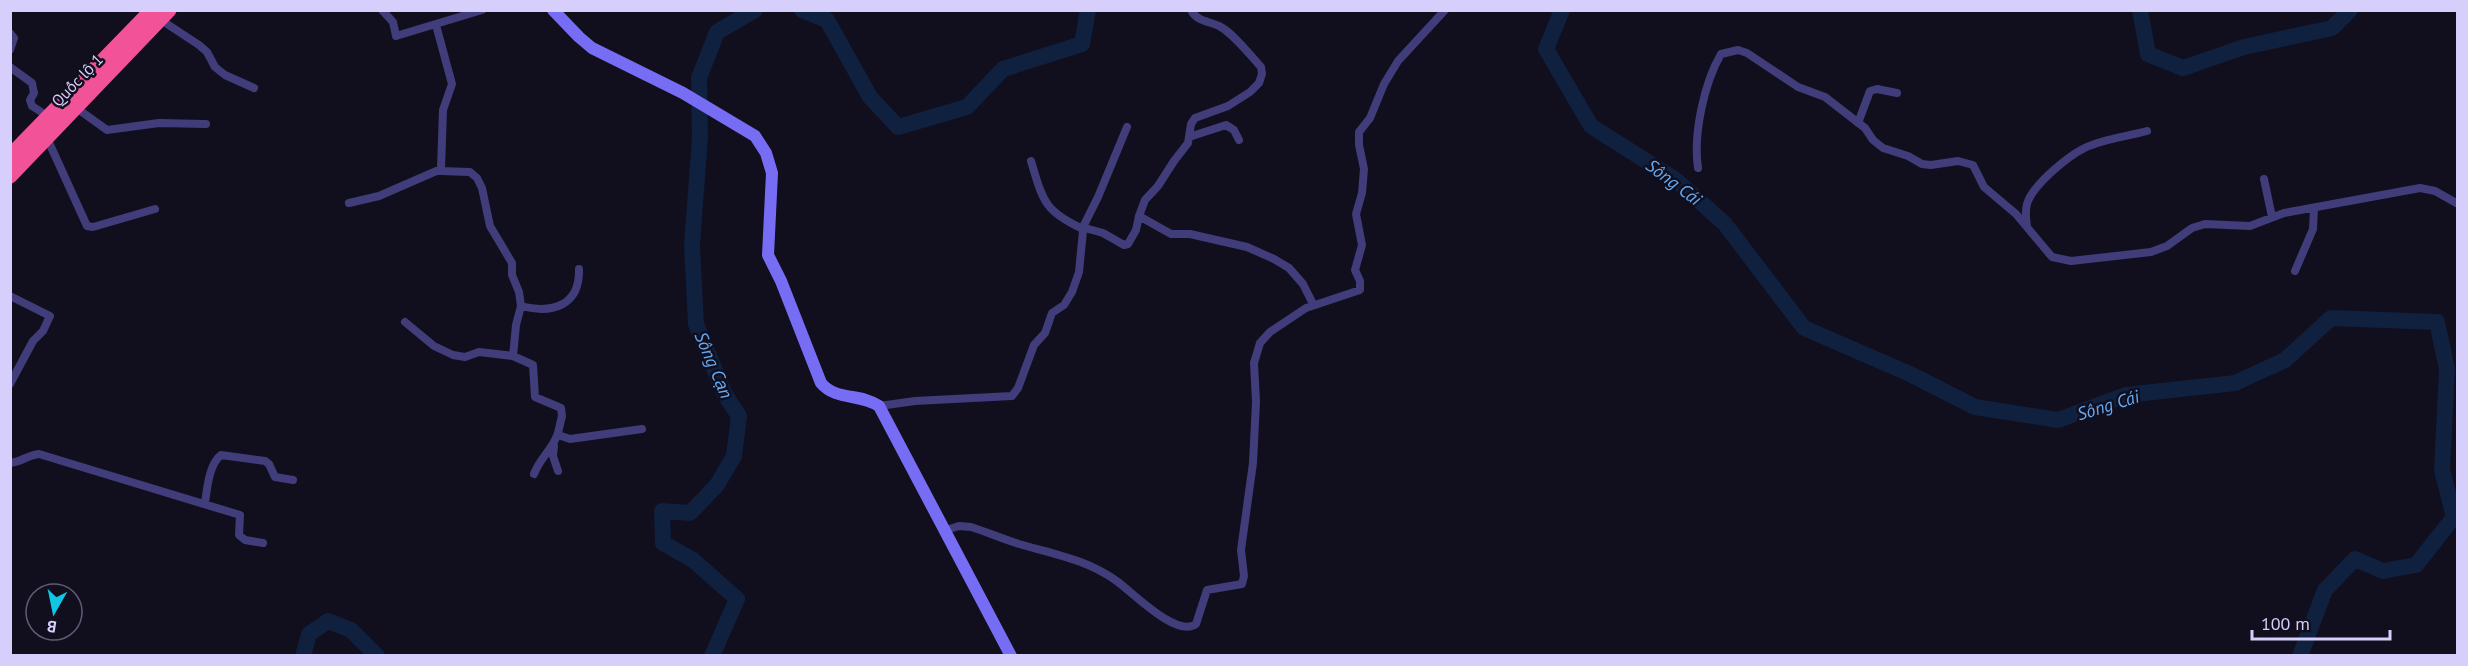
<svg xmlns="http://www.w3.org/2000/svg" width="2468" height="666" viewBox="0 0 2468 666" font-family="'PT Sans',sans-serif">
<rect width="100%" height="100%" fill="#110e1e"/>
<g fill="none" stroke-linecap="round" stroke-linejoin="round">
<path stroke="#10203f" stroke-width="16" d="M802,10L827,20L870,97L898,127L967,107L1003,69L1082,44L1088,10
M1562,10L1546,49L1591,126L1676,180L1725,224L1804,328L1910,374L1975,407L2058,420L2126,395L2235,383L2285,360L2331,318L2437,322L2447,369L2442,470L2454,517L2416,565L2383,571L2355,559L2325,590L2300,656
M2140,10L2148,54L2183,68L2244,47L2332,28L2350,10
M303,656L309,634L328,621L351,630L377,656
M712,656L737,599L693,560L663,543L662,511L690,513L717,485L734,456L739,416L725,395L696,324L692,245L700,137L699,78L717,32L755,10"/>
<path stroke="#413c7a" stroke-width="8" d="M382,10L393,22L396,36L482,10
M161,20L199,45L207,52L215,67L225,75L254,88
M10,33L14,38L10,50
M10,67L32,83L34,93L30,100L32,106L49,117
M75,107L107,130L159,123L206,124
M1858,123L1870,91L1877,89L1897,93
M1189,137L1226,125L1234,130L1239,140
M47,138L87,226L93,227L155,209
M1031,161C1043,201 1044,211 1083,229
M1698,168C1693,135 1704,83 1721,54L1738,50L1747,53L1798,87L1825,97L1865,128L1873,140L1883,148L1908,156L1922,164L1931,165L1958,161L1973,165L1984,187L2016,214L2052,257L2071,261L2151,252L2167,246L2192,228L2205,224L2250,226L2284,213L2420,188L2435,191L2458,204
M440,171L470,172L477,178L482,188L490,226L512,263V275L519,292L521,306L516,325L513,356L533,365L535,397L561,408L562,416L558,433L561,436L570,439L642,429
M2264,179L2272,217
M349,203L379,196L441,169L443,110L452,84L436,25
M1139,216L1145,200L1158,186L1174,161L1188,143L1191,124L1195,118L1228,106L1250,92L1259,83L1262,74L1261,67C1251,56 1232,32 1219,26C1209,21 1197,22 1191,10
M2027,227C2026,220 2025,211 2027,204C2033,184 2073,151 2092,145C2109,138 2129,136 2147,131
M1082,229L1098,197L1127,127
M2295,271L2313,229L2314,208
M10,296L50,316L43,331L33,341L10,384
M521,306C552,314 580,306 579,269
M405,322L434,346L453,355L465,357L479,352L513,356
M879,406L915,401L1012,396L1018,388L1034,345L1045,333L1052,313L1064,305L1072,292L1079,272L1083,231L1085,228L1103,233L1124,245L1128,244L1136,230L1139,216L1171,234H1190L1247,247L1274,259L1289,268L1303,284L1313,304
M554,446L553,456L558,471
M10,463C21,462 28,455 39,454L240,515L239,535L245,540L263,543
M534,474C540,458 553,449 558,433
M205,503C207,489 209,464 221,455L265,461L269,464L275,477L293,480
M943,531L959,526L971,527C987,532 1003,539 1019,544C1054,554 1089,560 1118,582C1134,594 1177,638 1196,624L1207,590L1242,584L1244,576L1241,550L1253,463L1256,402L1254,363L1260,343L1270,332L1306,308L1360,290V281L1355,270L1362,245L1356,214L1362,193L1364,169L1359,145V132L1370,118L1384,84L1398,61L1445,10"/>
<path stroke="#776df4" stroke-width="12" d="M553,10L579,37L592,48L683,93L755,136L766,153L772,173L768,255L781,281L821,383C836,401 860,393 879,406L1011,656"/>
<path stroke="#f25398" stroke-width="15" d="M10,156L152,10
M10,176L169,10"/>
</g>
<g text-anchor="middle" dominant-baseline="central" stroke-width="5" stroke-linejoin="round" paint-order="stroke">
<g font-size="16" fill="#d6cffb" stroke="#110e1e">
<text transform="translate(77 80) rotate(-46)">Quốc lộ 1</text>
</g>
<g font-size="18" font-style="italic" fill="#64aaf3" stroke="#110e1e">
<text transform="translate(1674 182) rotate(37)">Sông Cái</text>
<text transform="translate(714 365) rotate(67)">Sông Cạn</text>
<text transform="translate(2108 405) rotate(-17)">Sông Cái</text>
</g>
</g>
<rect width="2468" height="666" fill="none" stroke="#d6cffb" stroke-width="24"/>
<g transform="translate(54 612) rotate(189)"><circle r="28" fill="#110e1e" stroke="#605b76" stroke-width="1.5"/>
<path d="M0-4.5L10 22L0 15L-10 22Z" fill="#11c6e5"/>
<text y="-9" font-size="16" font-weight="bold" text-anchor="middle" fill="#d6cffb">B</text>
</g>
<path d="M2252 630v9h138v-9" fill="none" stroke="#d6cffb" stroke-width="3"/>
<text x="2261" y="630" font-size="18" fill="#d6cffb" stroke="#110e1e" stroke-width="4.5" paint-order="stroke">100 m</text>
</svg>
